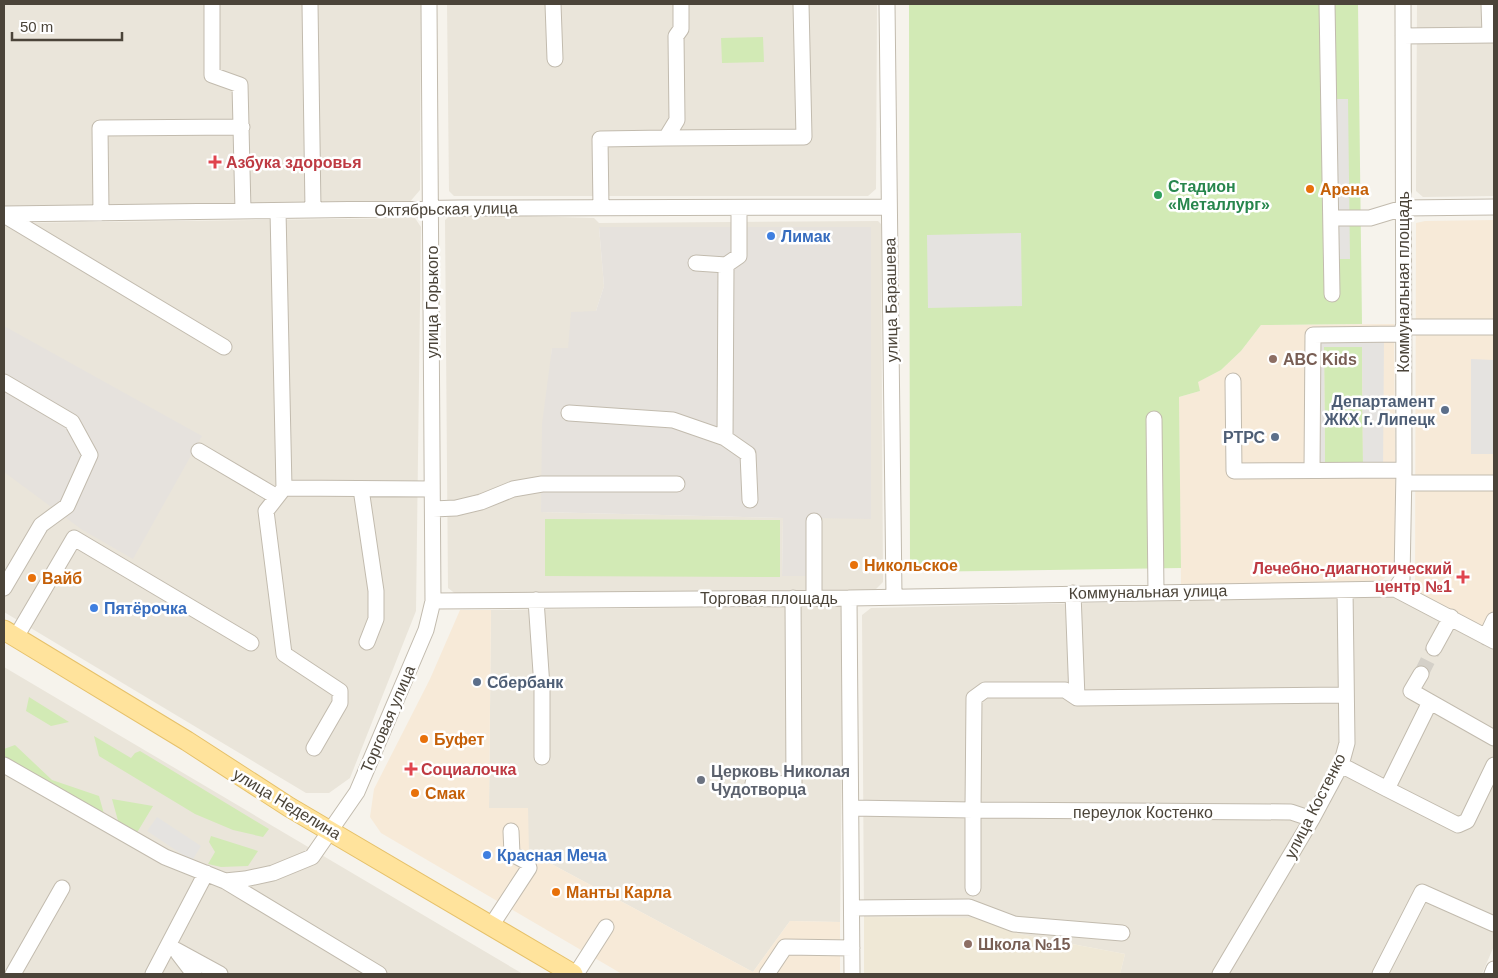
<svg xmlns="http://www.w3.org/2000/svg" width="1498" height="978" viewBox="0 0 1498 978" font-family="Helvetica,sans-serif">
<rect width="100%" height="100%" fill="#f6f3ec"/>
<path fill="#eae5da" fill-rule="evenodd" d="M4,4H421L420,190L408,204L4,206Z
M447,4H877L876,189L868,196H454L449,191Z
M1417,4H1494V196L1423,197L1416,191Z
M452,214L594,218L599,223L878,221L881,224L883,582L874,591L457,595L448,588L445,220ZM599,227L812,518L782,576L783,518L541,512L552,348L568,349L596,311L604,286Z
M415,218L421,227L416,611L350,778L329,793H306L4,612V223Z
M1391,596L1494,650V946L1482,974H1120L1125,954L1019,934L976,918L864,917L862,615L871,608Z
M844,606L840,922L790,921L753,972L529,852L489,808L491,610Z
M4,667L523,974H4Z"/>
<path fill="#f7ead8" d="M1494,220V637L1420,597L1415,591L1416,223L1425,221Z
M1394,324L1396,567L1379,583L1181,585L1179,397L1200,391L1197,382L1221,370L1241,351L1261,325Z
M460,610H491L489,808H528L529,852L753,972L790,921L840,922V974H622L381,833L370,817L374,789L430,679Z"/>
<path fill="#e6e2dd" d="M599,227H871V519L812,518L811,576H782L783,518L541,512L542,424L552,348H568L571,312L596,311L604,286Z
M4,326L202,436L133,559L81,529L4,472Z"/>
<path fill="#efe8d6" d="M864,917L976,918L1019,934L1125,954L1120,974H864Z"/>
<path fill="#d2eab5" d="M909,4H1358L1362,324L1261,325L1241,351L1221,370L1198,382L1200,391L1179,397L1181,568L910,572Z
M763,37L764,62L722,63L721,38Z
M1324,347H1362L1363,467H1325Z
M545,519L780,520V577L545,576Z
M29,697L69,722L51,726L26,711Z
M94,736L131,758L135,753L140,751L269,829L263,837L233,830L195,814L99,756Z
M15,745L52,780L99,796L106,821L4,763V749Z
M112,799L153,806L135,836L120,828Z
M211,836L258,851L248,866L221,867L208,864L215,852L209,842Z"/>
<path fill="#e5e3e0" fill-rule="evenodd" d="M1325,99H1348L1350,259H1327Z
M1021,233L1022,306L928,308L927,235Z
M1305,337L1384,338L1383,475L1304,474ZM1324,347H1362L1363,466H1325Z
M1471,359L1494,360V454H1471Z
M157,817L201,846L192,861L147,831Z"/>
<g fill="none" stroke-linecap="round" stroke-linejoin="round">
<path stroke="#d4d0c8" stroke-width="15" stroke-dasharray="15 8" stroke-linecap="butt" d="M1421,674L1434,648"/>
<g stroke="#c2bbae" stroke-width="17">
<path id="minor" d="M212,4V75L240,85L243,211
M310,4L313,210
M553,4L555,59
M887,4L894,596
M1327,4L1332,294
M1489,4L1490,35
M1403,36L1494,35
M666,138L804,137L801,4
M601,208L600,139L666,138L677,120L676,36L681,29V4
M739,208V256L726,265L725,438L748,454L750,500
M278,211L284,488L432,489
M101,213L100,128L242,127
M4,214L462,208L889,207
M4,215L224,347
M1331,218H1370L1403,208L1494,207
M696,263L726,265
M1403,327H1494
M1233,381L1234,471L1404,470
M4,382L72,422L90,455L67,506L41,525L4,588
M569,413L673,420L725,438
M1154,419L1156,592
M199,451L277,497
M1312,470L1313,335L1403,334
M1404,483H1494
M284,488L266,511L284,654L340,691V703L314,748
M361,489L376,591V619L367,642
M433,509L456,508L481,502L513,489L542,484H677
M1395,589L1402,579L1404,470L1403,4
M1073,593L1077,698
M814,598V521
M849,598L1395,589L1494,641
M536,600L542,687V757
M433,601L849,598L852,974
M16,637L74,538L251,643
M1486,637L1494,620
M1434,648L1451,617
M1421,674L1411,691L1494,738
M1430,702L1387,789L1458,825L1467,821L1494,765
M4,765L165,857L225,881L245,879L273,873L312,857L357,792L426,630L433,601L429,4
M1341,765L1387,789
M753,783L794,784L793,598
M851,808L973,810V888
M1312,819L1291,812L973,810L974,698L985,690H1065L1077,698L1346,695
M225,881L379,974
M852,908L969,907L1014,924L1122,933
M491,926L529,868L527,862L512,854L511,831
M176,950L220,974
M178,953L194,974
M13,974L62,888
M153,974L206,873
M576,974L606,927
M767,974L785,947L852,948
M1220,974L1312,819L1341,765L1347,743L1345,590
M1380,974L1422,892L1494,924
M1492,974L1494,969"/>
</g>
<g stroke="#e6c16a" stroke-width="21">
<path id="major" d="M4,630L187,741L289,807L573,974"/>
</g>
<use href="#minor" stroke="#fff" stroke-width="15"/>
<use href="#major" stroke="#ffe39c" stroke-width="19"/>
</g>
<g fill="#e0444e" stroke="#fff" stroke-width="2">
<path d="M212.5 154.5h5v5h5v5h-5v5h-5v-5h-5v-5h5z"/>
<path d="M1460.5 569.5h5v5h5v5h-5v5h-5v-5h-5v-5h5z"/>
<path d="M408.5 761.5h5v5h5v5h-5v5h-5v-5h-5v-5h5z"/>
</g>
<g fill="#e8710a" stroke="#fff" stroke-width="2">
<circle cx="1310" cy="189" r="5"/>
<circle cx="854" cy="565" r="5"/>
<circle cx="32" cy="578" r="5"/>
<circle cx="424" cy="739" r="5"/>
<circle cx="415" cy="793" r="5"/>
<circle cx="556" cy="892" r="5"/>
</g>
<circle fill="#2e9e5b" stroke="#fff" stroke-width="2" cx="1158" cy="195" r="5"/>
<g fill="#3f7fe0" stroke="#fff" stroke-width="2">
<circle cx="771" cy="236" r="5"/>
<circle cx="94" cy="608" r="5"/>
<circle cx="487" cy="855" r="5"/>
</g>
<g fill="#8d6e63" stroke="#fff" stroke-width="2">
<circle cx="1273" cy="359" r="5"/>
<circle cx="968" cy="944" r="5"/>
</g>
<g fill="#5c6f8a" stroke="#fff" stroke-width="2">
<circle cx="1445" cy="410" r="5"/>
<circle cx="1275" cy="437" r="5"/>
<circle cx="477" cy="682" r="5"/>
</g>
<circle fill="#6b7280" stroke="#fff" stroke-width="2" cx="701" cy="780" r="5"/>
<g text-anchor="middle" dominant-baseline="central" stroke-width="5" stroke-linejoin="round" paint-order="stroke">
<g font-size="16" font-weight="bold" fill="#be3a42" stroke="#fff" text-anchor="start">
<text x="226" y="162">Азбука здоровья</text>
<text x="1452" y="568" text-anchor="end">Лечебно-диагнотический<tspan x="1452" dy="18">центр №1</tspan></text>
<text x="421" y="769">Социалочка</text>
</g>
<g font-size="16" font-weight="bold" fill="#27864d" stroke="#fff" text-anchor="start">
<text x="1168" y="186">Стадион<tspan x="1168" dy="18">«Металлург»</tspan></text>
</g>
<g font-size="16" font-weight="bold" fill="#c56008" stroke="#fff" text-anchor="start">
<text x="1320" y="189">Арена</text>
<text x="864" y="565">Никольское</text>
<text x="42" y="578">Вайб</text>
<text x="434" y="739">Буфет</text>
<text x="425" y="793">Смак</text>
<text x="566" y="892">Манты Карла</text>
</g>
<g font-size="16" fill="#4b4439" stroke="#fff">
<text transform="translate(446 209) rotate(-1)">Октябрьская улица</text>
<text transform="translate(1403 282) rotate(-90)">Коммунальная площадь</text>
<text transform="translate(891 300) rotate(-91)">улица Барашева</text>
<text transform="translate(432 302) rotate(-90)">улица Горького</text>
<text transform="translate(1148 592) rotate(-1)">Коммунальная улица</text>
<text x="769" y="598">Торговая площадь</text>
<text transform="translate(388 719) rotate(-67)">Торговая улица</text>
<text transform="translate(287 804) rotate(31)">улица Неделина</text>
<text transform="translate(1315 806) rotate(-63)">улица Костенко</text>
<text x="1143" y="812">переулок Костенко</text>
</g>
<g font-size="16" font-weight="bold" fill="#366cbe" stroke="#fff" text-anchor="start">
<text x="781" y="236">Лимак</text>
<text x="104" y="608">Пятёрочка</text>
<text x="497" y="855">Красная Меча</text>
</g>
<g font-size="16" font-weight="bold" fill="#785e54" stroke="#fff" text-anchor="start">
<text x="1283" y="359">ABC Kids</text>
<text x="978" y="944">Школа №15</text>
</g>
<g font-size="16" font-weight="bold" fill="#4e5e75" stroke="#fff" text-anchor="end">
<text x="1435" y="401">Департамент<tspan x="1435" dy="18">ЖКХ г. Липецк</tspan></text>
<text x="1265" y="437">РТРС</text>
<text x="487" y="682" text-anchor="start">Сбербанк</text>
</g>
<g font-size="16" font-weight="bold" fill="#5b616d" stroke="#fff" text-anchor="start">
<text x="711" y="771">Церковь Николая<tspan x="711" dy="18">Чудотворца</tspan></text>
</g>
</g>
<rect width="1498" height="978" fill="none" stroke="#4b4439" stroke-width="10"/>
<path d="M12 32v8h110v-8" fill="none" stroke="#4b4439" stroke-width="2.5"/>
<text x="20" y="32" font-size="15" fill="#4b4439" stroke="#ffffff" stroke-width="4" paint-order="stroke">50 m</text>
</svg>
